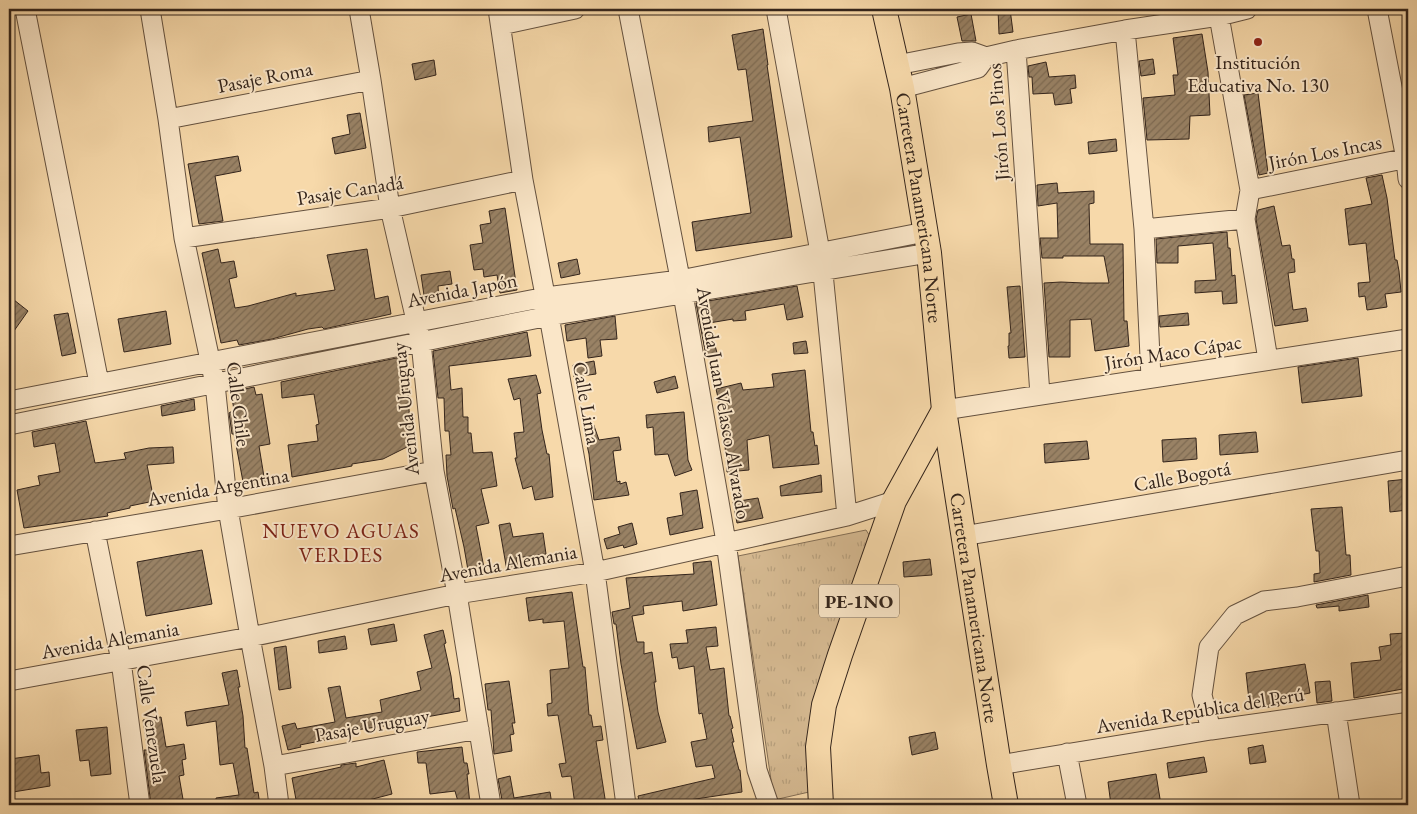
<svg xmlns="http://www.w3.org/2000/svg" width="1417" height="814" viewBox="0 0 1417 814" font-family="'EB Garamond',serif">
<defs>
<pattern id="grass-tufts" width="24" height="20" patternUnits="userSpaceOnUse" patternTransform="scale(1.25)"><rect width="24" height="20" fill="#d6ba92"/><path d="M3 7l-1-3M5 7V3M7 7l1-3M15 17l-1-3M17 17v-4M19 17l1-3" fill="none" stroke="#b8a07d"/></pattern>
<pattern id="building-hatch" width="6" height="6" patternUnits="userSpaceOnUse" patternTransform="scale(1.25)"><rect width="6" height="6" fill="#998265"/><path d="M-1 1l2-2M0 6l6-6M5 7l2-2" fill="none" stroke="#7d6a52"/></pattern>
</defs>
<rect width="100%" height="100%" fill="#f7d9aa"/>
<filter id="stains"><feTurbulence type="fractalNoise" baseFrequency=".004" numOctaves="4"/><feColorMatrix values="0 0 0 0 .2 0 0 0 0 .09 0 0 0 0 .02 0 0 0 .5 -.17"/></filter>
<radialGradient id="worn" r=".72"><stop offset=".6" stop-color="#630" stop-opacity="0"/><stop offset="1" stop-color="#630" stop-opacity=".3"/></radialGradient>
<path fill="url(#grass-tufts)" stroke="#846f56" d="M866,530L873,541L809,792L774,800L738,556Z"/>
<path fill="url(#building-hatch)" stroke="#33241b" d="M998,9H1010L1013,32L999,34Z
M971,14L976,41H962L957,17Z
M763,29L768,65H767L792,237L696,251L692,222L751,213L740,137L709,142L708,127L753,121L746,69L738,70L732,35Z
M1202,34L1208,72L1210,115L1190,116L1189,139L1147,140L1143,98L1175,95L1173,75H1178L1173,38Z
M1153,59L1155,74L1141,76L1139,61Z
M434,60L436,75L415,80L412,64Z
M1046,62L1049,77L1075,75L1076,88L1070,89L1072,103L1055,105L1053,93L1033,94L1032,77H1029L1028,66Z
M1258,93L1268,173L1259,175L1244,95Z
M360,113L366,148L335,154L332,138L350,134L347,115Z
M1116,139L1117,151L1089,154L1088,142Z
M238,156L241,171L215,176L223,221L199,224L188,164Z
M1382,175L1387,198L1395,260H1397L1399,271L1401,292L1385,294L1387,307L1367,310L1365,296L1359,297L1358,283L1370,282L1366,243L1349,245L1345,209L1372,204L1366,178Z
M1057,183L1058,193L1094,191V203L1089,204L1090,244H1123L1124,321H1127L1129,346L1095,351L1091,319L1070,320V357H1049L1044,283L1061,282L1084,283H1109L1104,256H1063V258H1042L1040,238H1058L1057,203L1038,206L1037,185Z
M1274,206L1282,246L1290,245L1292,259H1294L1295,272L1288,273L1293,310L1306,308L1308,321L1275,326L1256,219L1258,210Z
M505,208L517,290L500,293L497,275L484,277L483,269L474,270L470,245L483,243L480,225L491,223L489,211Z
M1227,232L1228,248H1230L1232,276L1235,275L1237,303L1223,304L1222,291L1195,293V281L1216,280L1213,243L1178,246V263H1157L1156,239Z
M218,249L221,263L234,261L237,277L229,279L235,308L248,306L296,293V296L335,290L327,255L367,249L375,299L388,296L391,314L324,329L322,327L308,329L272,339L239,345L237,340L221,343L202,253Z
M577,259L580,274L561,278L558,263Z
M450,271L452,284L438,286L439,300L425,302L421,275Z
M797,286L803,317L787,320L784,304L745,311L746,320L733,321V319L709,323L717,353L706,356L696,303Z
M1020,286L1025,357L1009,358L1008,346H1009V333H1011L1007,287Z
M9,296L28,311L9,338Z
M166,311L171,344L124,352L118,319Z
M68,313L76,353L62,356L54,315Z
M1188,313L1189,325L1160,327L1159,316Z
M615,316L617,339L600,340L602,356L588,358L586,338L567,341L565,325Z
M527,332L531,356L449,366L451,390L462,388L463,417H468V433H471L473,453L492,452L497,486L481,489L489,523L476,526L485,573L469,576L464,547L455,508L453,509L447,476L446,455H451L449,431H445L444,398H438L433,351Z
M806,341L808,353L794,354L793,343Z
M406,356L411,445L383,459L352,464V466L292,477L288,445L318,441L316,425L319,424L314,394L282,398L281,382Z
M1358,358L1362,396L1302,403L1298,367Z
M594,361L596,374L574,377L573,365Z
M805,370L811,432H813L815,446L817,445L819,464L773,468L769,435L747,440L749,470L727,472L723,419L716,389L741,383L743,390L774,387L772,374Z
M536,375L541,393L537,394L542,430L547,454H549L553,497L535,500L532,486L523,489L515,458H517L514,433L524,432L520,398L514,400L508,379Z
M675,376L678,388L657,393L654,382Z
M254,387L256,395L262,394L270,444L259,446L265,483L244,487L234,434H232L229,413L234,410L231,392Z
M194,399L195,410L162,416L161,406Z
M684,412L688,460L692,470L675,476L668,454L655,455L653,427L647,428L646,415Z
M86,421L95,463L126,459L124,453L149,448L173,447L174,463L147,465L154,501L130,506V508L107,513L108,516L24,528L17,490L40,485L38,476L60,472L55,443L34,447L32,432Z
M593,423L599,440L619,437L621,450L613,451L617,482L620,481V484L626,482L629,495L594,500L589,454L583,427Z
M1256,432L1258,452L1220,455L1219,435Z
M1196,438L1197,459L1163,462L1162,440Z
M1087,441L1089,459L1045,463L1044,444Z
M821,475L822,492L781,496L780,486Z
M1408,479V510L1390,512L1388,481Z
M697,490L703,528L670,535L667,518L683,515L680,493Z
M758,498L763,518L737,523L733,502Z
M1342,507L1346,555H1350L1351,575L1314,582V574L1320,573L1319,551H1316L1311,509Z
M510,523L513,537L543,533L546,554L516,558L518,569L507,571L499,525Z
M632,523L637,544L624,548L623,545L607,549L604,539L620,534L618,527Z
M202,550L212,604L146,616L137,562Z
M930,559L932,575L904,577L903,562Z
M711,561L717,605L683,611L682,601L643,606L644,614L632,616L637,642H644V654L652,652L656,682H654L658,712L666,742L637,749L621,664L616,624H614L612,612L630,608L626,578L694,574L693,563Z
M572,592L583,667H585L589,715H591L593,727L601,726L603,740L596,741L606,805H575L571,776L562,777L559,764L566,763L558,715L548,716L547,704L552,703L550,670L569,668L564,621L543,623V619L529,621L526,598Z
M1368,595L1369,607L1339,611V606L1317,608L1316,605Z
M394,624L397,641L371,645L368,629Z
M716,627L718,646L706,647L710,670L724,668L729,716H730L733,728L731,729L734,742H732L739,770H740L742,792L676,802V804L640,805L638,796L715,778L712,765L696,767L691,742L707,739L702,713L699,714L694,666L679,669L677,657L672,658L670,644L688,643L686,630Z
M443,630L446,643L444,644L451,676L454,699L459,698L460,711L409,720V721L397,724L349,731L350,735L300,745L301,747L288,750L282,726L295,723L297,729L335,722L328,688L340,686L346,718L382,712L380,700L421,690L417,672L432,668L424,635Z
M1406,633V660L1408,659V688L1354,698L1351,663L1381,660L1379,647L1391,645L1390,634Z
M345,636L347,649L319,653L318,641Z
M286,646L291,688L279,690L274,648Z
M1305,664L1310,693L1278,699L1279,706L1250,709L1246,673Z
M237,670L240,687H238L243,716L245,748H247L254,793L258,792L260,805H216V798L239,795L233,763L220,765L216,721L187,726L185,712L229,705L222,673Z
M509,681L515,723H512L514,734L510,735L512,751L494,754L491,710H488L485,684Z
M1330,681L1332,701L1317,703L1315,682Z
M161,717L166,747L184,744L186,759L182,760L184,775L179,776L184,805H151L144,750H148L143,720Z
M107,727L111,774L91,776L89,760L80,761L76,730Z
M935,732L938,749L912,755L909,737Z
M1263,745L1266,762L1250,764L1248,748Z
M462,747L464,763H467L469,774H467L470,805H459L455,791L430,794L426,763H418L417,752Z
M39,755L41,773L49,772L50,786L13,792L10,759Z
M1204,757L1207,772L1169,778L1167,763Z
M384,760L392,794L361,802V804L349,805H346V802L324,805H297L292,778L341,767V765L356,763V767Z
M1156,774L1161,805H1111L1108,782Z
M510,776L514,798L550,792L552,805H503L498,779Z"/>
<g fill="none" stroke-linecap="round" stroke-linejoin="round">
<g stroke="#64513f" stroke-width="21">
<path id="minor" d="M25,9L99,383
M150,9L168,119L184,238L215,384L228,509L250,637L274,766L279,805
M359,9L371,80L390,208L421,342L434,471L457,594L491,805
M498,9L523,180L549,316L595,572L626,805
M628,9L683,294L726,542L757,770L769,805
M776,9L822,263L847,516
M1377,9L1406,159L1408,179
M1219,16L1250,190L1245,219L1268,360
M501,25L575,9
M1125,30L1144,229L1151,378
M897,65L958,53L972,52L986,57L1016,50
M902,88L978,68L986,57
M168,119L371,80
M1250,190L1408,158
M1144,229L1245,219
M184,238L390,208L523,180
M1040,395L1016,50L1125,30L1219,16L1247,9
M9,401L546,297L680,280L925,232
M944,410L1408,339
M9,425L549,316L929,253
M95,531L121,661L140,805
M963,536L1408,460
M9,546L228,509L434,471
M9,681L250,637L457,594L595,572L847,516L894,501
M1336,712L1350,805
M1211,730L1202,695L1209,647L1235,615L1264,601L1297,597L1408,576
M1067,753L1077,805
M999,765L1211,730L1408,702
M274,766L479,729"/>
</g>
<g stroke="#33241b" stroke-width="26">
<g id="major">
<path id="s1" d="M884,9L902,88L929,253L944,410L999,765L1006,805"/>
<path d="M821,805L818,747L824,705L840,655L894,501L944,410"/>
</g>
</g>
<use href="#minor" stroke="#fae6c8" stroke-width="19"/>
<use href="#major" stroke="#f7d9aa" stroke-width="24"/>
</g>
<circle fill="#8f2418" stroke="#fae6c8" stroke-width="2" cx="1258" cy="42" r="5"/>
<g text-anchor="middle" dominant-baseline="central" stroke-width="4" stroke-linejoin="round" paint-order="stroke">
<rect fill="#fae6c8" stroke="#6f5e4f" stroke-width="1" x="819" y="584.5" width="80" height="33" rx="4"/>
<g font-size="19" font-weight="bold" fill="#33241b">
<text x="859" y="601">PE-1NO</text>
</g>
<g font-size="20" fill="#33241b" stroke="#fae6c8">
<text x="1258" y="62">Institución<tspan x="1258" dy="23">Educativa No. 130</tspan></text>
</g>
<g font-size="20" fill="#33241b" stroke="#fae6c8">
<text transform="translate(265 77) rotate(-11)">Pasaje Roma</text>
<text transform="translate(998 122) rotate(-94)">Jirón Los Pinos</text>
<text transform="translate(1325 152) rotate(-11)">Jirón Los Incas</text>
<text transform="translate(350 190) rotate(-9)">Pasaje Canadá</text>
<text stroke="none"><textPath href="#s1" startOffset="202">Carretera Panamericana Norte</textPath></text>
<text transform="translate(462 290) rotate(-11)">Avenida Japón</text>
<text transform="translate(1173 352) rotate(-9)">Jirón Maco Cápac</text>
<text transform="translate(587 403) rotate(80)">Calle Lima</text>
<text transform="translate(724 403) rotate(80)">Avenida Juan Velasco Alvarado</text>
<text transform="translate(239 404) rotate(83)">Calle Chile</text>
<text transform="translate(405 409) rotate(-96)">Avenida Uruguay</text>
<text transform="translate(1182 476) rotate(-10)">Calle Bogotá</text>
<text transform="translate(218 487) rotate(-10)">Avenida Argentina</text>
<text transform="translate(508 563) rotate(-10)">Avenida Alemania</text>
<text stroke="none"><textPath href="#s1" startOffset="606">Carretera Panamericana Norte</textPath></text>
<text transform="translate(110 640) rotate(-10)">Avenida Alemania</text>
<text transform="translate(1200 710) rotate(-9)">Avenida República del Perú</text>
<text transform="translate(152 724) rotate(82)">Calle Venezuela</text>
<text transform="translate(372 725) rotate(-10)">Pasaje Uruguay</text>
</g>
<g font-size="21" letter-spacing="1" fill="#7a1f14" stroke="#fae6c8">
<text x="341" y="530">NUEVO AGUAS<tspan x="341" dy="24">VERDES</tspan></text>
</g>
</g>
<rect width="1417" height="814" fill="none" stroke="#f7d9aa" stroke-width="30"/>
<rect x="10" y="10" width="1397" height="794" fill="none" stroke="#33241b" stroke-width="2.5"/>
<rect x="15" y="15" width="1387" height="784" fill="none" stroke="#33241b"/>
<rect width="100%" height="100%" filter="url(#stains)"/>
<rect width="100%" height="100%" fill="url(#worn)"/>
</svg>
